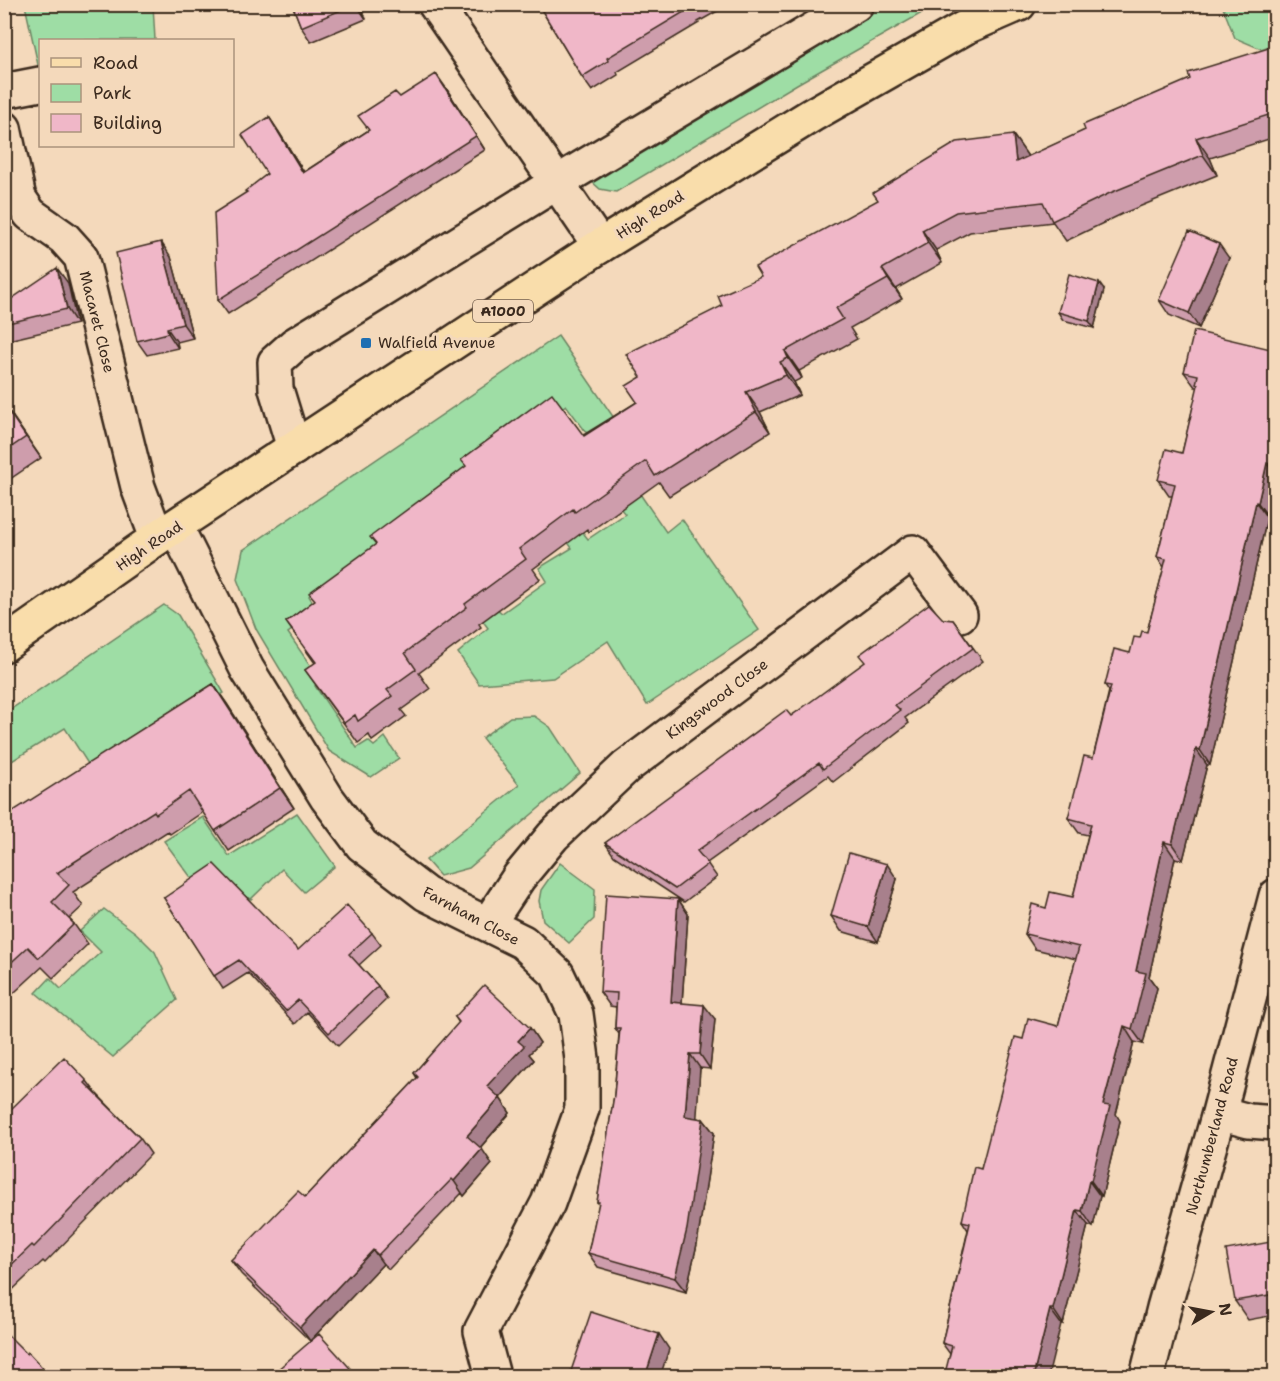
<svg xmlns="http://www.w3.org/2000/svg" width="1280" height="1381" viewBox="0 0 1280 1381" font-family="'Shantell Sans',sans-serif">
<rect width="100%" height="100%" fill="#f4d9bb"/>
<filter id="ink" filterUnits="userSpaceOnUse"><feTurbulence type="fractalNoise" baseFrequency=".0167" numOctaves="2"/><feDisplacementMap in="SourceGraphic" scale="12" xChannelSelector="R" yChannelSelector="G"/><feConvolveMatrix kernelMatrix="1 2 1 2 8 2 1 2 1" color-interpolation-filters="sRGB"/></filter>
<g filter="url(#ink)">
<path fill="#9edda5" stroke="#6c8462" stroke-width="1.5" d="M25,5H153L155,40H40V74Z
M880,5H936L797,84L616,192L600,189L589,179Z
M1222,5H1275V44L1261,49L1235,38Z
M558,336L627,437L603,455L566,405L459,479L464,487L309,596L318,611L288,633L321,681L315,686L357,748L368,741L374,746L385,737L399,758L371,777L329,751L256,629L237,579L243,550Z
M640,494L666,532L682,519L759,630L647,705L608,641L553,678L479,684L458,653L488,628L482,620L497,609L502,613L547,581L539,568L572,548L567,541L581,530L588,539L625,514L620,508Z
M164,605L178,615L224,693L94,773L65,728L7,764H5L4,714Z
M534,716L550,727L580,773L469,868L440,876L426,860L519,785L482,738L510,717Z
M297,813L335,866L304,892L282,869L251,899L245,896L222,919L164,841L203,817L229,856Z
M560,863L595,889L594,919L569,943L543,920L539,901L541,890Z
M104,909L136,933L155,952L177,1000L113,1057L36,993L50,978L61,989L101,952L80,931Z"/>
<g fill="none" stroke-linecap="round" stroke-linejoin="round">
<g stroke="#3b2a1e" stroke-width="38">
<path id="minor" d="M435,4L600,246
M4,91L40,84
M4,128L19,198L30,214L64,238L81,257L138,487L157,538
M294,448L276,389L275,362L294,345L558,182L856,4
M176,527L247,669L327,798L362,845L426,894L523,942L557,974L576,1014L582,1059V1109L548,1203L481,1331L493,1376
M488,924L519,877L553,836L626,767L913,552L960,615
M1219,1113L1249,1121L1276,1123
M1147,1376L1164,1308L1219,1113L1276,896"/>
</g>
<g stroke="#3b2a1e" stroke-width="38">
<path id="major" d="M4,645L157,538L600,246L812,115L966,27L1019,4"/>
</g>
<use href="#minor" stroke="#f4d9bb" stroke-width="33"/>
<use href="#major" stroke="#f9ddab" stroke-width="33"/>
</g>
<path fill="#ce9dac" stroke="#3b2a1e" stroke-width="1.5" d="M292,4H360L366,19L311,42L301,27Z
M538,4H730L698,22L699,23L617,72L618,75L592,91L582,77Z
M1275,46V137L1210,158L1217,175L1124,213L1066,241L1053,222L970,232L936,250L942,263L896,289L902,299L850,328L857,339L799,371L802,378L794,382L800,395L760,412L770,432L669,496L659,482L589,532L587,529L533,569L540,579L479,624L481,627L419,673L430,689L401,710L406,716L372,741L369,735L358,743L305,670L315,663L286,622L315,600L637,402L641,377L722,306L761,277L1013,135L1027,155V157Z
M446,88L485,150L228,314L218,300L246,193L267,174L269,117L304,172L369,130L400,97Z
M171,257L193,338L177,342L178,348L147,355L137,341Z
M1229,258L1199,328L1169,315L1159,300Z
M68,283L77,324L4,341V304Z
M1104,290L1094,328L1063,320L1058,312Z
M1275,350V487L1269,518H1267L1210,765H1207L1183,860L1175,858L1149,977L1157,988L1143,1044L1134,1042L1116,1114L1120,1121L1102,1196H1100L1093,1227L1088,1225L1063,1324H1061L950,1354L942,1343L968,1230L962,1221L981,1169L1023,1039L1058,1026L1076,959L1035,949L1025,934L1046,908L1073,897L1088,835L1079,833L1068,818L1093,758L1109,691L1105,685L1130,653L1140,638L1147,632L1164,567L1157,557L1172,496H1169L1158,480L1182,453L1198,387H1195L1184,372Z
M4,404L41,458L4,483Z
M943,619L953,620L983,661L905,718L909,723L833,782L828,776L707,863L717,877L684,902L614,856L605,843L791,716Z
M213,684L227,704L294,808L229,851L203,812L170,834L168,831L73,892L83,906L69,919L74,924L88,944L53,978L42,967L4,1002V818Z
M897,879L878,942L841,931L831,916Z
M164,898L298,950L372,933L381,945L359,965L378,986L387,999L338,1046L307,1012L295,1024L248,973L223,989Z
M678,899L688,914L682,1003L715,1019L710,1069L700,1068L696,1118L703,1119L714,1133L697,1244L686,1292L598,1267L588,1253L599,1204L597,1202L614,1095L619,1034L615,1028L616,1007L610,1006L600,992Z
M455,1017L530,1028L540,1043L529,1054L534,1060L500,1098L510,1113L480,1148L492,1164L464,1196L462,1193L389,1269L383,1264L310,1341L241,1274L231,1260L305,1197L417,1078L414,1073L459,1023Z
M87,1081L96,1093L140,1138L151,1154L45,1263L43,1261L4,1298V1116Z
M1275,1233V1315L1248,1320L1235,1301Z"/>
<path fill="#a8808c" stroke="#3b2a1e" stroke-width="1.5" d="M356,4H360L366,19Z
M436,74L446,88L485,150L476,136Z
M269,117L279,132L313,187L303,173Z
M1013,135L1027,155L1030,182L1016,162Z
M1196,138L1210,158L1217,175L1203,155Z
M922,230L936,250L942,263L928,243Z
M161,242L171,257L193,338L183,324Z
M1219,244L1229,258L1199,328L1189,313Z
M57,268L68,283L77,324L67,309Z
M882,269L896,289L902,299L888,279Z
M1099,283L1104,290L1094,328L1089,321Z
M167,328L177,342L178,348L168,333Z
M785,351L799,371L802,378L788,358Z
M780,362L794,382L800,395L786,375Z
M746,392L760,412L770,432L756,412Z
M4,404L41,458L4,405Z
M1267,463L1275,476V487L1269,518L1258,503Z
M1256,502L1267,518L1210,765L1200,750Z
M213,684L227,704L294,808L280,788Z
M1196,749L1207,765L1183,860L1172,844Z
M1164,842L1175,858L1149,977L1157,988L1143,1044L1132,1029L1136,971Z
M887,864L897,879L878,942L868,927Z
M678,899L688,914L681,1017L671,1002Z
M704,1005L715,1019L710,1069L700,1054Z
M1124,1026L1134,1042L1116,1114L1120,1121L1102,1196L1091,1181L1103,1105Z
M530,1028L540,1043L529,1054L534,1060L497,1101L487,1086L518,1041Z
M690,1054L700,1068L696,1130L685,1116Z
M500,1098L510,1113L477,1151L467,1136Z
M703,1119L714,1133L697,1244L686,1292L675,1278Z
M482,1149L492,1164L464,1196L454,1181Z
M1089,1181L1100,1196L1093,1227L1082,1211Z
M1077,1210L1088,1225L1063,1324L1053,1309Z
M373,1250L383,1264L310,1341L300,1327Z
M1050,1309L1061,1324L1048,1377H1033Z
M659,1334L669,1349L660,1377H645Z"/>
<path fill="#f0b7c8" stroke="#3b2a1e" stroke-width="1.5" d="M292,4H355L301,27Z
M538,4H694L688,7L689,9L607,58L608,61L582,77Z
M1275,46V113L1196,138L1203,155L1110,193L1052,221L1043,202L956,212L922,230L928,243L882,269L888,279L836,308L843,319L785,351L788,358L780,362L786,375L746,392L756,412L655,476L646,461L575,512L573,509L519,549L526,559L465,604L467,607L405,653L416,669L387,690L392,696L358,721L355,715L344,723L305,670L316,662L286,622L315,600L309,593L376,544L370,537L466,466L461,460L552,393L584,436L637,402L626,386L641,377L626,354L722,306L718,296L761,277L755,267L878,200L873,193L957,142L1013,135L1016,162L1085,130L1083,125L1190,79L1188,73Z
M436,74L476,136L218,300L214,213L247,192L245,191L267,174L242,135L269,117L303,173L369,130L358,116L395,92L400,97Z
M1189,231L1219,244L1189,313L1159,300Z
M161,242L183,324L167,328L168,333L137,341L116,253Z
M57,268L67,309L4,324V304Z
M1069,274L1099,283L1089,321L1058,312Z
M1194,331L1275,350V455L1273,465L1267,463L1258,503L1256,502L1200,750L1196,749L1172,844L1164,842L1136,971L1146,973L1132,1029L1124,1026L1103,1105L1110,1106L1091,1181H1089L1082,1211L1077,1210L1053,1309H1050L1033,1377H944L952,1346L942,1343L970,1223L962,1221L974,1167L981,1169L1015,1037L1023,1039L1028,1018L1058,1026L1079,947L1025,934L1032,904L1046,908L1050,892L1073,897L1091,824L1068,818L1084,756L1093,758L1111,686L1105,685L1114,649L1130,653L1134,637L1140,638L1142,631L1147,632L1166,559L1157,557L1175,484L1158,480L1166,449L1182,453L1198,385L1196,384L1198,375L1184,372Z
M4,405L26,437L4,452Z
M929,604L943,619L953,620L973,648L895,705L900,710L823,769L819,763L697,851L708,864L675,889L605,843L786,710L791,716L865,662L859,655Z
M213,684L280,788L215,831L189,791L156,814L154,811L57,873L69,885L52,902L74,924L39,958L28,947L4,969V818L10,813Z
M849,853L887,864L868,927L831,916Z
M214,864L298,950L347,905L372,933L349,954L378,986L329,1033L298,1000L286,1011L239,960L214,976L164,898Z
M606,894L678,899L671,1002L704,1005L700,1054H690L685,1116L703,1119L687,1229L675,1278L588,1253L599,1202H597L614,1095L620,1028H615L617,993L600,992Z
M484,985L530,1028L518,1041L524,1046L487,1086L500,1098L467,1136L482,1149L454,1181L452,1179L378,1255L373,1250L300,1327L231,1260L298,1191L305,1197L418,1077L414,1073L459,1022L455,1017Z
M64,1057L87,1081L85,1083L140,1138L34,1247L32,1245L4,1272V1116Z
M1275,1233V1294L1235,1301L1226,1250L1271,1242L1270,1234Z
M591,1312L659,1334L645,1377H569Z
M4,1331L27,1354L28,1352L51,1377H4Z
M319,1334L358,1377H269Z"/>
</g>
<rect fill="#1f6fb2" stroke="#f4d9bb" stroke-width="2" x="360" y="337" width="12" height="12" rx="3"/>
<g text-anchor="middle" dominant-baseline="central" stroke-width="6" stroke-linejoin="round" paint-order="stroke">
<rect fill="#f4d9bb" stroke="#725e4d" stroke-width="1.5" x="473" y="300" width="60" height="22" rx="4.5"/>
<g font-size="14" font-weight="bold" fill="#3b2a1e">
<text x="503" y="311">A1000</text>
</g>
<g font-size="15" fill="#3b2a1e" stroke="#f4d9bb">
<text transform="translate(650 215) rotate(-32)">High Road</text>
<text transform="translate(97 322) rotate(76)">Macaret Close</text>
<text transform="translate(149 546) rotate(-34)">High Road</text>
<text transform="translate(717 699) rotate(-37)">Kingswood Close</text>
<text transform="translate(471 916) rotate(28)">Farnham Close</text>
<text transform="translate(1212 1136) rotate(-75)">Northumberland Road</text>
</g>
<g font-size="15" fill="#3b2a1e" stroke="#f4d9bb" text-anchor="start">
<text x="378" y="343">Walfield Avenue</text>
</g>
</g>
<rect width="1280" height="1381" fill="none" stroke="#f4d9bb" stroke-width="24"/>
<rect x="12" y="12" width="1256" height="1357" fill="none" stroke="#3b2a1e" stroke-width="2" filter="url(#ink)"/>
<rect x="39" y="39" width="195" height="108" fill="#f4d9bb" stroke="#aa937c" stroke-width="1.5"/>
<rect x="51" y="58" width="30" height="9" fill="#f9ddab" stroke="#aa937c" stroke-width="1.5"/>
<text x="93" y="69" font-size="18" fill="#3b2a1e">Road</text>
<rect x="51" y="84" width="30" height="18" fill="#9edda5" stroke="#aa937c" stroke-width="1.5"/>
<text x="93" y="99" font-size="18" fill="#3b2a1e">Park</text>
<rect x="51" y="114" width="30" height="18" fill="#f0b7c8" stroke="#aa937c" stroke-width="1.5"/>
<text x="93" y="129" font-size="18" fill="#3b2a1e">Building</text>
<g transform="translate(1211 1312) rotate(80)" stroke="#f4d9bb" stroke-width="4.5" paint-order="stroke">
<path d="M0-4.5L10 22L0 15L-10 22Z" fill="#3b2a1e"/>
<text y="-9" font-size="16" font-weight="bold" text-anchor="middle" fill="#3b2a1e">N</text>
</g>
</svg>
